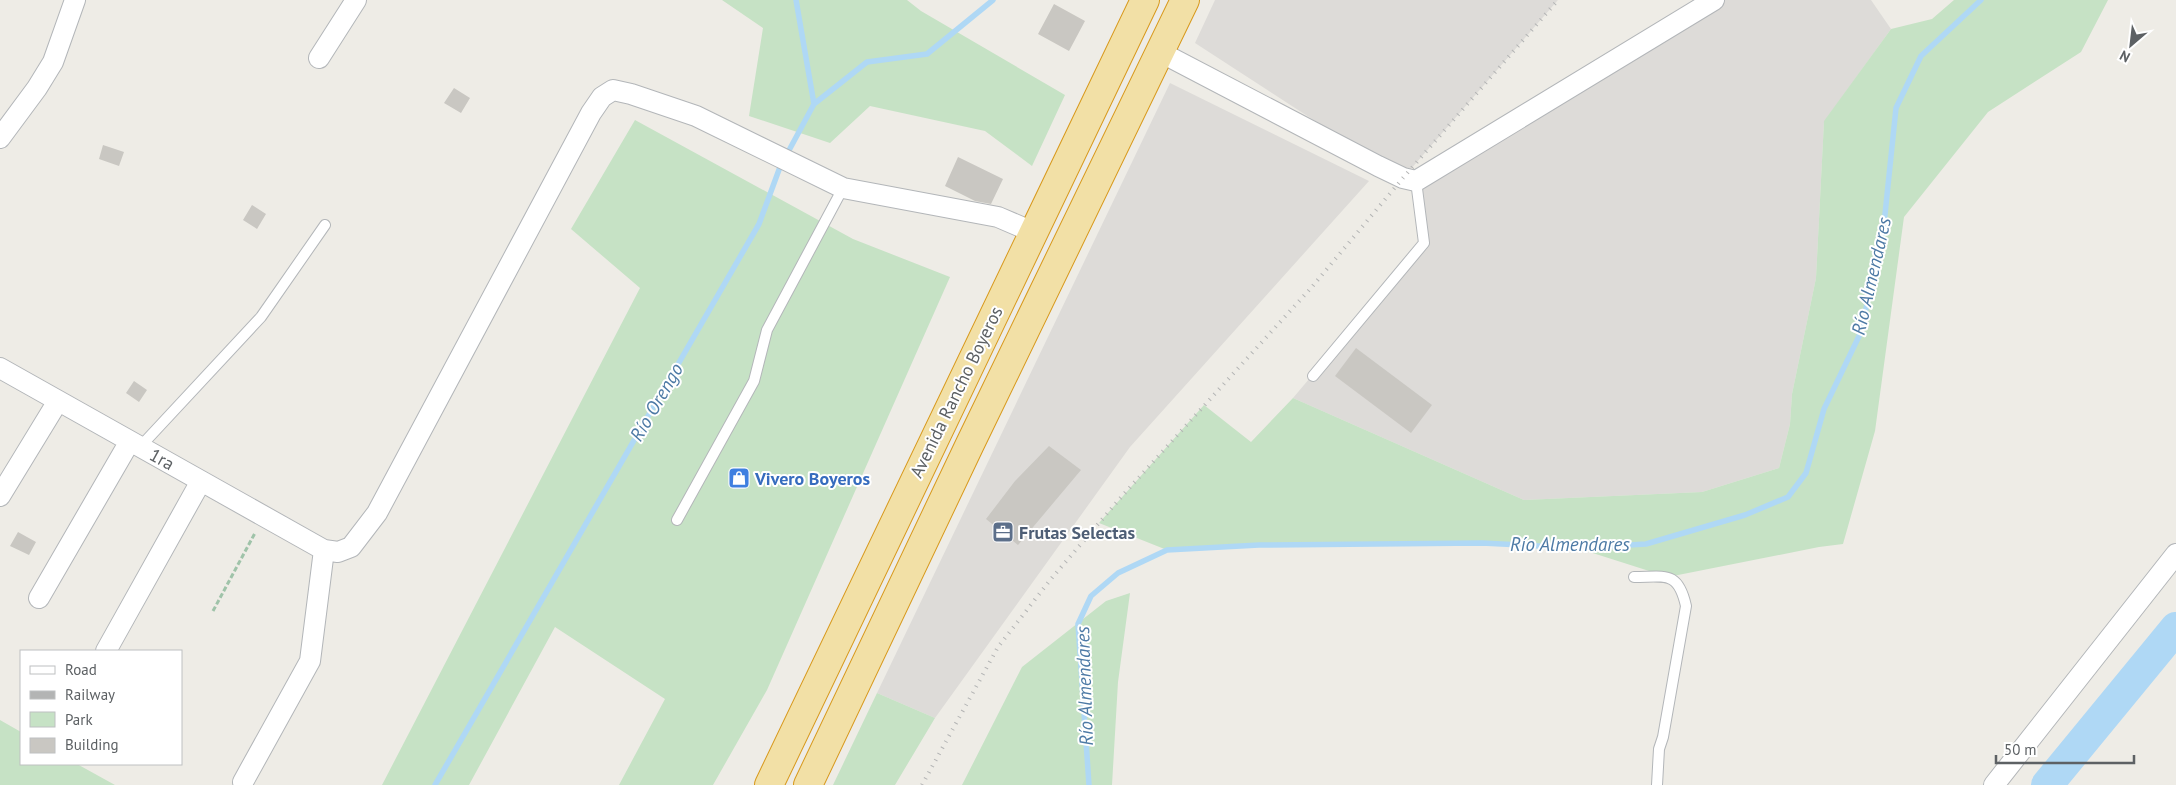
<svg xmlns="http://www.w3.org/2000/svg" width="2176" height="785" viewBox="0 0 2176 785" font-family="'PT Sans',sans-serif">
<rect width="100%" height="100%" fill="#eeece6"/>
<path fill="#dddbd8" d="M1215,0H1558L1403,178L1195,43Z
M1714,0H1871L1891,29L1824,122L1816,278L1792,394L1790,424L1779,468L1702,492L1524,500L1293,398L1424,243L1416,181Z
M1170,83L1369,181L1130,447L935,718L877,693Z"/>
<path fill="#c6e2c5" d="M722,0H907L921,11L1065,95L1032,166L985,131L870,106L830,143L749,116L763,28Z
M1954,0H2108L2081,52L1988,112L1904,217L1875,431L1843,544L1819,547L1668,577L1577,548L1482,543L1259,545L1167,550L1099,523L1204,405L1251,442L1293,398L1524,500L1702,492L1779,468L1790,424L1792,394L1816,278L1824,121L1891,29L1932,19Z
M635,120L853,239L950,277L767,690L713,785H619L665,699L555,627L469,785H382L640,288L571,229Z
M1130,593L1118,682L1112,785H962L1022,667L1106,601Z
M877,693L935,718L895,785H833Z
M0,720L21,732V764H77L115,785H0Z"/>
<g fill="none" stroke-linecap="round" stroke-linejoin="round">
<path stroke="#afd8f5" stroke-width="5.5" d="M814,104L867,62L927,54L993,0
M435,785L759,224L780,167L814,104L796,0
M1089,785L1078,624L1091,596L1118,573L1167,550L1259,545L1482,543L1577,548L1646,544L1745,515L1788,497L1806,473L1824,409L1861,332L1884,224L1896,108L1921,56L1981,0"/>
<path stroke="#afd8f5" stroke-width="32" d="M2047,785L2176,628"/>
</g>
<path fill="#c9c7c2" d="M1054,4L1085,21L1069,51L1038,34Z
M454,88L470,98L461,113L444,103Z
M103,145L124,152L119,166L99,159Z
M958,157L1003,179L991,204L975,201L945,186Z
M252,205L266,214L257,229L243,220Z
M1356,348L1432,405L1411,433L1335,376Z
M134,381L147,390L139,402L126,393Z
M1049,446L1081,470L1018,545L986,519L1015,481Z
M18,532L36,542L29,555L10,546Z"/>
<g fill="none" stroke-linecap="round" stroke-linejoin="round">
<g stroke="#b3b6b9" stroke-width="12">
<path id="service" d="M1313,376L1424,243L1416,181
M140,447L261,317L325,225
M677,520L754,381L767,330L843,188
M1634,577C1665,577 1678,570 1686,606L1663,737L1659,749L1657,785"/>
</g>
<g stroke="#b3b6b9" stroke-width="22">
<path id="minor" d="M1160,52L1378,166L1403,178L1416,181L1714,0
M319,58L356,0
M0,138L37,88L53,62L75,0
M0,368L324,550L338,552L351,547L377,513L591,113L602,97L613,90L631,94L696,116L843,188L998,217L1033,232
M0,496L58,401
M39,598L130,441
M106,651L201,481
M243,782L310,661L324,550
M1994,785L2176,554"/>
</g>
<g stroke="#d8991c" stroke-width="30">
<path id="trunk" d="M769,785L1145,0
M808,785L970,444L1185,0"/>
</g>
<path stroke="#9fc3a9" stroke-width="3" stroke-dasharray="5 2.5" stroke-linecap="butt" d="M213,611L255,533"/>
<use href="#service" stroke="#fff" stroke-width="10"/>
<use href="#minor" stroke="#fff" stroke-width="20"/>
<use href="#trunk" stroke="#f2e0a6" stroke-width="28"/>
<path stroke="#b3b4b4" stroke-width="4" stroke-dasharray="1 6" stroke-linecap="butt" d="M922,785L998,647L1051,579L1123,495L1311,288L1403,178L1558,0"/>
</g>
<defs>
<g id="shop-square" transform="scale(1.125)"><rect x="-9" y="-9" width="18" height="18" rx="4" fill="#3f7fe0" stroke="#fff"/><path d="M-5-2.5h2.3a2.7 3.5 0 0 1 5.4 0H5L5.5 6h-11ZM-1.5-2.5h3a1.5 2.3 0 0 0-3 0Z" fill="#fff"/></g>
<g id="office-square" transform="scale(1.125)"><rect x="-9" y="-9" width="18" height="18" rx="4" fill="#5c6f8a" stroke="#fff"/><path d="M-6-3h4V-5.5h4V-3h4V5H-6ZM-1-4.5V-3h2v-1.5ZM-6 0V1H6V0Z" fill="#fff"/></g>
</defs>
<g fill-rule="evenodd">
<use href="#shop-square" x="739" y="478"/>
<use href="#office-square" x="1003" y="532"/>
</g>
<g text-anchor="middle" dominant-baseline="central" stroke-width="4" stroke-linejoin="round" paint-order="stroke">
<g font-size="18" fill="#5d6164" stroke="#fff">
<text transform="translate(956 392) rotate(-64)">Avenida Rancho Boyeros</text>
<text transform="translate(162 459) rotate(29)">1ra</text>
</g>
<g font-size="18" font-weight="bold" fill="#366cbe" stroke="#fff" text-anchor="start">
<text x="755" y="478">Vivero Boyeros</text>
</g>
<g font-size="18" font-weight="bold" fill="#4e5e75" stroke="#fff" text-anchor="start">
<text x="1019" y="532">Frutas Selectas</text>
</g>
<g font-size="19" font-style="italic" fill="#4d7aa5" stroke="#fff">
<text transform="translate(1871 276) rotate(-77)">Río Almendares</text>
<text transform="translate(656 402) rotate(-60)">Río Orengo</text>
<text x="1570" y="544">Río Almendares</text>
<text transform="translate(1084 686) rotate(-92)">Río Almendares</text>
</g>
</g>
<rect x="20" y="650" width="162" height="115" fill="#ffffff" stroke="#bec0c1"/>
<rect x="30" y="666" width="25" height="8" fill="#ffffff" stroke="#bec0c1"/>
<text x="65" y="675" font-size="15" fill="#5d6164">Road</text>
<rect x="30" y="691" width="25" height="8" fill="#b3b4b4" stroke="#bec0c1"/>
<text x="65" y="700" font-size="15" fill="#5d6164">Railway</text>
<rect x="30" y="712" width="25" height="15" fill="#c6e2c5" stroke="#bec0c1"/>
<text x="65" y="725" font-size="15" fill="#5d6164">Park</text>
<rect x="30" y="738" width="25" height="15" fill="#c9c7c2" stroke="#bec0c1"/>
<text x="65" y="750" font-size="15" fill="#5d6164">Building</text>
<g transform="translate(2131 45) rotate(208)" stroke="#ffffff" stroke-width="4" paint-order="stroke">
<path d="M0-4L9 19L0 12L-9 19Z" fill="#5d6164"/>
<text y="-8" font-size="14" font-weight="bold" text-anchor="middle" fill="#5d6164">N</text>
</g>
<path d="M1996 755v8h138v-8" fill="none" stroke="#5d6164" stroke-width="2.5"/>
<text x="2004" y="755" font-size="15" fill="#5d6164" stroke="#ffffff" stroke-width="4" paint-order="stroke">50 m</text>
</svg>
